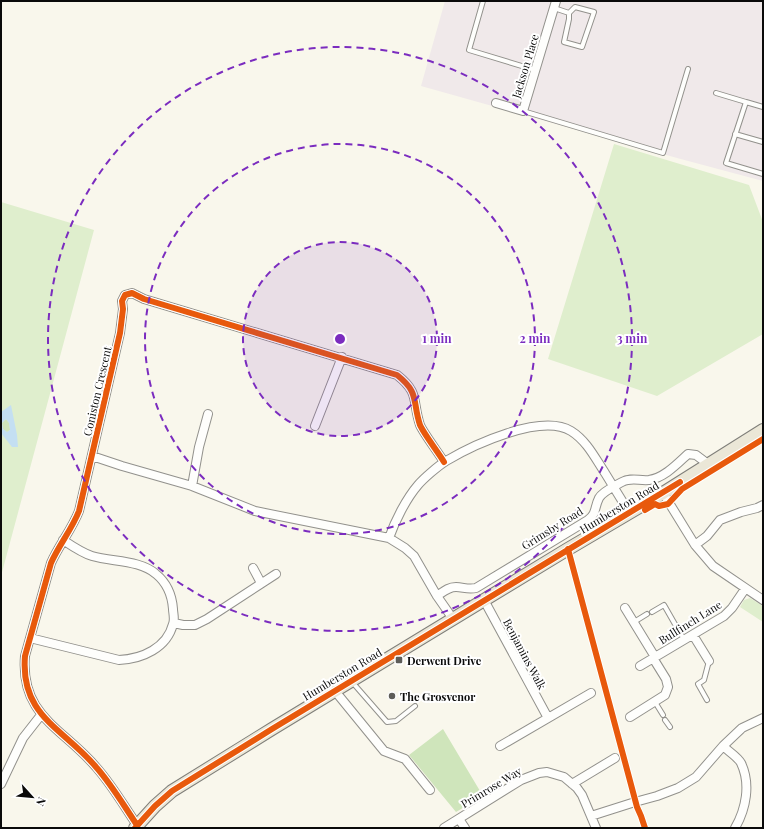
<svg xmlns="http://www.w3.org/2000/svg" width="764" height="829" viewBox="0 0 764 829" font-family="'Playfair Display',serif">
<rect width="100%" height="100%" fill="#f9f7ec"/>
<path fill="#f0e9ea" d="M445,1H763V181L677,158L421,86Z"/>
<path fill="#dfeecd" d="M614,144L749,185L763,222V334L657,396L548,359Z
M1,202L94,230L1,576Z
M750,598L763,606V622L740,607L744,600Z"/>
<path fill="#cfe5bb" d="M6,419L9,423L10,430L7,432L3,429L2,423Z
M443,729L483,796L456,812L409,755Z"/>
<path fill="#c4dff2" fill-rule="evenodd" d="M11,405L17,435L18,447H12L1,433V412ZM6,419L9,423L10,430L7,432L3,429L2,423Z"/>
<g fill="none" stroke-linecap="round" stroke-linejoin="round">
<g stroke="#92918c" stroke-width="6">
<path id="service" d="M483,1L469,50L535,70
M575,7L594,12L582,47L564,42L569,19V13Z
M554,8L569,13
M716,93L746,102
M763,107L746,102L726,163L763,174
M523,111L663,153L688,69
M735,134L763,142
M652,612L664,605L676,626
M634,622L647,614
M679,631L684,639
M353,683L387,722L396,721L415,706
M707,700L698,684L704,680L709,661
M655,702L663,715
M665,720L670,727"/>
</g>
<g stroke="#92918c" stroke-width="10">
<path id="minor" d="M496,103L523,111L556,1
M315,426L342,357
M92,456L122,466L192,486L255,511L389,538L405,548L414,556L437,596L453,619
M192,486L199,447L208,414
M663,493L695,545L713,566L763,600
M389,538C395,521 406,499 418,485C424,478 438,466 446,461C473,445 541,413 571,431C587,441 595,458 605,473C613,486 621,499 629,512
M695,545L707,536L720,520L741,512L757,508L763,505
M253,568L261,583
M437,596C443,592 448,587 456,587C463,587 468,590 476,588L588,520C597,513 594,508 599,498C603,491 615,486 622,482C631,477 639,481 649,480C664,478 677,464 688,454L696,455L708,464
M484,600L548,718
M625,608L655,657
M174,623L183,625H195L207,619L276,574
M693,635L709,661
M30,638L119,660C142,659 167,648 173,624C175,619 173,613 173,609C172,595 167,583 156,574C140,560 113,562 92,556C82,553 72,546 63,540
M640,666L724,616L732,608L745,589
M335,691L384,751L405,759L430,790
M630,717L665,695L668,687L666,679L653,658
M500,746L591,693
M723,746C728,751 738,757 741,763C751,784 746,809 735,828
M1,784L23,738L41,715
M572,784L615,758
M591,816L635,802L657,796L678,788L696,777L723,746L742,728L763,718
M459,819L465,828
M137,825C124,806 112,785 96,767C63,728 20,716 25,656L51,563C59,545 72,529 79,511L120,333L123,309L122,301L125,295L132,293L144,299L397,375C420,393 412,401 420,425C424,434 438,452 444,462
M444,828L521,780L539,773L547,772L564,777L577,788L582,795L596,828"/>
</g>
<g stroke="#7f7e79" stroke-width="14">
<path id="primary" d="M135,828L155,806L172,791L272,729L568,549L663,493L763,430"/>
</g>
<use href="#service" stroke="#fefefc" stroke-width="4"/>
<use href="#minor" stroke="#fefefc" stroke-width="8"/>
<use href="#primary" stroke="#ebe7d7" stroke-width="12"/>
<g stroke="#fff" stroke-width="8">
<path id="cycleway" d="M645,510L655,504L659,506L668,504L682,489L763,439
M568,549L637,807L641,816L645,828
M137,825C124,806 112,785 96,767C63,728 20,716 25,656L51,563C59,545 72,529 79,511L120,333L123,309L122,301L125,295L132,293L144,299L397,375C420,393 412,401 420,425C424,434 438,452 444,462
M135,828L155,806L172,791L272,729L680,482"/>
</g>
<use href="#cycleway" stroke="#e8590c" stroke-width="6"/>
</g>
<circle cx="340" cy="339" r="97" fill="#7b2cbf" fill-opacity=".12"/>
<g fill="none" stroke="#7b2cbf" stroke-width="2" stroke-dasharray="7 5">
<circle cx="340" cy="339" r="97"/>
<circle cx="340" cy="339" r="195"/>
<circle cx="340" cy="339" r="292"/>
</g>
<g fill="#5e5d59" stroke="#fff" stroke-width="1.5">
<rect x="395" y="656" width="8" height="8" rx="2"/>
<circle cx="392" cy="696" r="4"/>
</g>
<g text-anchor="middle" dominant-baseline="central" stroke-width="4" stroke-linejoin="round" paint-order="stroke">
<g font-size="11" fill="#0a0a0a" stroke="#fff">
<text transform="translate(525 66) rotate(-73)">Jackson Place</text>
<text transform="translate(97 391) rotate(-77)">Coniston Crescent</text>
<text transform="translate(619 507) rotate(-31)">Humberston Road</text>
<text transform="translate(552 528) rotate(-32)">Grimsby Road</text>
<text transform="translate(690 622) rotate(-32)">Bullfinch Lane</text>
<text transform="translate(525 654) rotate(62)">Benjamins Walk</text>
<text transform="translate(342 674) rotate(-31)">Humberston Road</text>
<text transform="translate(491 787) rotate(-31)">Primrose Way</text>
</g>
<g font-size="11" font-weight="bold" fill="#0a0a0a" stroke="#fff" text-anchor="start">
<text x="407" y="660">Derwent Drive</text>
<text x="400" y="696">The Grosvenor</text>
</g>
</g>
<circle cx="340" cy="339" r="6" fill="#7b2cbf" stroke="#fff" stroke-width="2"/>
<g font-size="12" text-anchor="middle" font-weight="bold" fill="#7b2cbf" stroke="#fff" stroke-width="4" stroke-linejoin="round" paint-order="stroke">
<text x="437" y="343">1 min</text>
<text x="535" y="343">2 min</text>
<text x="632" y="343">3 min</text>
</g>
<rect width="764" height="829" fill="none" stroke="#0a0a0a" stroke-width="4"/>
<g transform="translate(32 797) rotate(117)" stroke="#ffffff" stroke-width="3" paint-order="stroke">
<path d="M0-3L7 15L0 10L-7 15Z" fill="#0a0a0a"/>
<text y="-6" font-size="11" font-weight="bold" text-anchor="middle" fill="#0a0a0a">N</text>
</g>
</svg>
